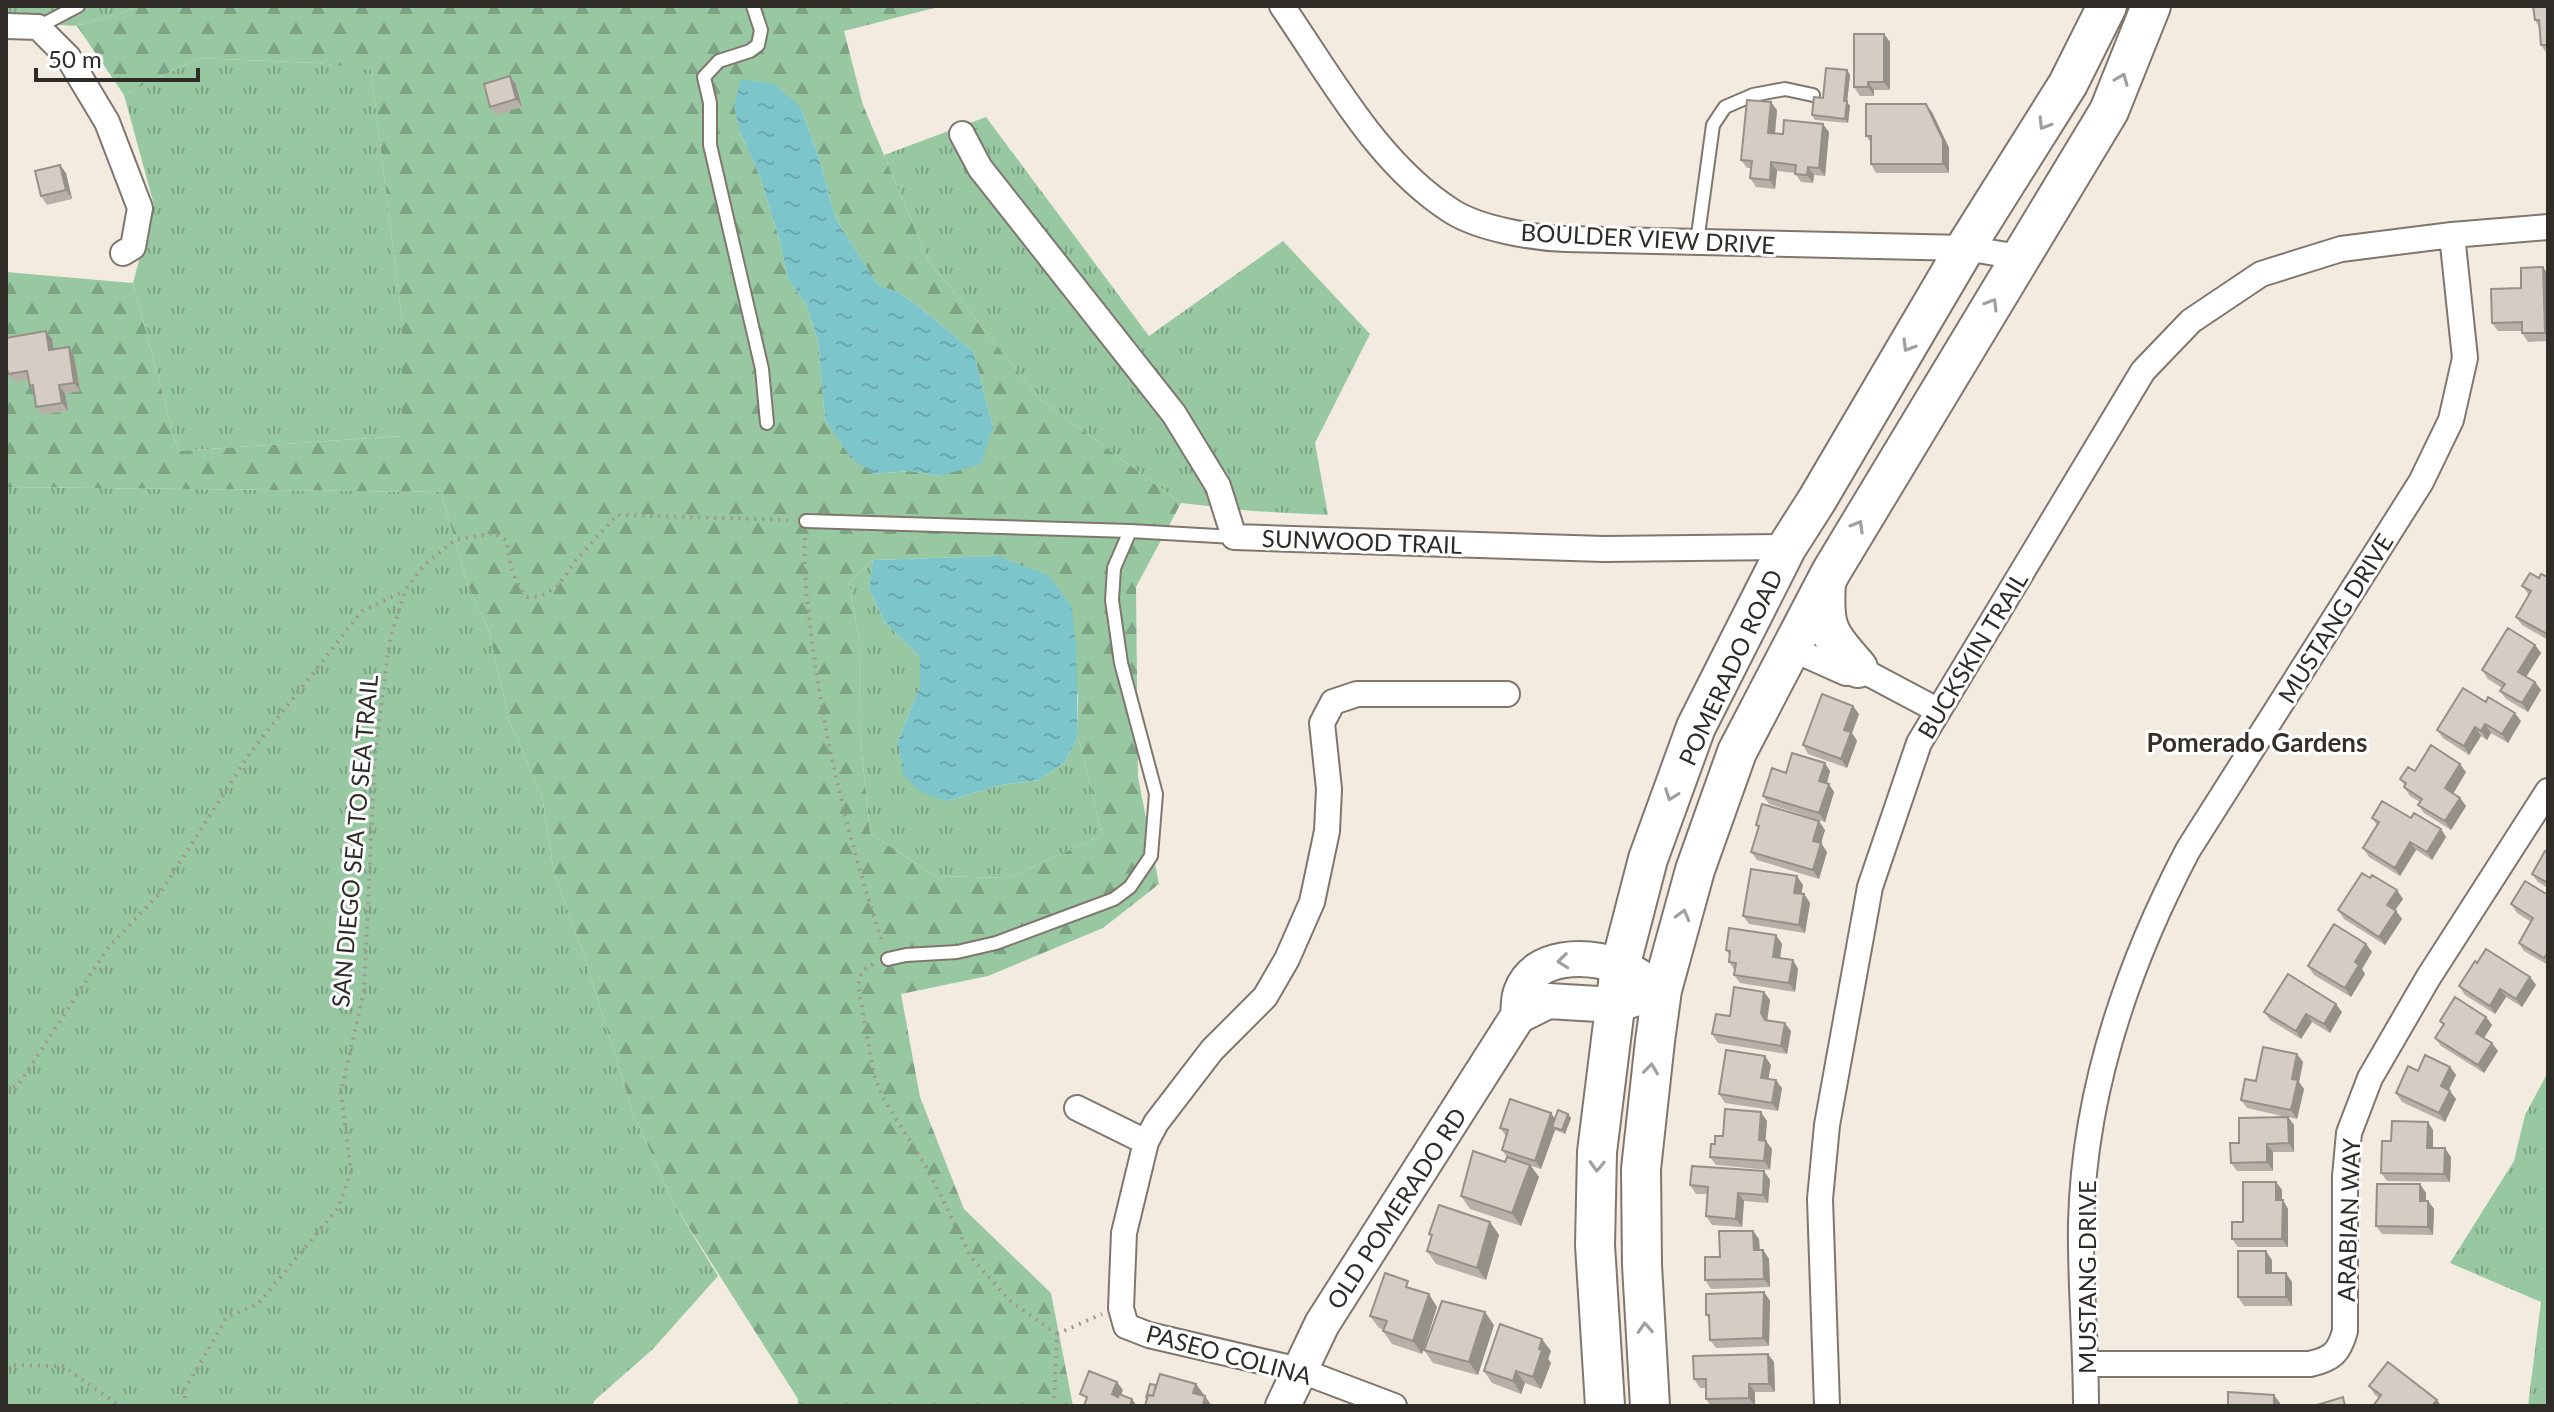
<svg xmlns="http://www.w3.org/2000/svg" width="2554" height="1412" viewBox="0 0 2554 1412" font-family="Lato,sans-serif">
<defs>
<pattern id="grass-tufts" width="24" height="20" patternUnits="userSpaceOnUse" patternTransform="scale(2)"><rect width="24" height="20" fill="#98c8a2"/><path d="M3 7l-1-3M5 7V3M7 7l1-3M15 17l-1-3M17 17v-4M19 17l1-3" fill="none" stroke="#7ca384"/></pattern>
<pattern id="forest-firs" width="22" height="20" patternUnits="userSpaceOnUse" patternTransform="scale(2)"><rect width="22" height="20" fill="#98c8a2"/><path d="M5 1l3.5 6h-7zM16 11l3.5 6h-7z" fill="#7ca384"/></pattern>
<pattern id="water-ripples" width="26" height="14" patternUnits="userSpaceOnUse" patternTransform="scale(2)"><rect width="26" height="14" fill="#7bc5cb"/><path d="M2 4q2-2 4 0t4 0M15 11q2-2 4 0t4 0" fill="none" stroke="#6ba9ae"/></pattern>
</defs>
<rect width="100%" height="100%" fill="#f3ebe0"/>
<path fill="url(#grass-tufts)" d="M6,6H141L77,26L6,22Z
M198,58L318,63L371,69L402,321V436L178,451L133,283L154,205L124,95Z
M986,117L1149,336L1283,241L1370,334L1315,443L1328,515L1253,511L1181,503L1040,399L928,260L884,155Z
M6,487L441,492L468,586L488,628L510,723L542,796L554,873L581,946L633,1113L674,1204L718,1276L653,1349L595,1400L592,1406H6Z
M873,560L869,588L884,621L920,657V687L898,740L946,801L1001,785L1039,780L1065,762L1078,736L1102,835L1009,878L935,876L870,833L859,724L860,643L849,583Z
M2548,1072V1406H2528L2541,1302L2450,1263L2514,1161L2525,1115Z"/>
<path fill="url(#forest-firs)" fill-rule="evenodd" d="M141,6H942L844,31L863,105L928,260L1040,399L1181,503L1136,587L1138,777L1159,884L1103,928L988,976L901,994L920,1097L964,1209L1051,1293L1073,1406H798V1399L674,1204L633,1113L581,946L554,873L542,796L510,723L488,628L468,586L441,492L6,487V272L133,283L178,451L402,436V321L371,70L318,63L198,58L124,95L77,26ZM801,108L819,158L836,219L878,285L900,293L918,306L973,351L993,427L940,476L910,471L873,474L825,419L818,341L806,304L788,279L779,238L760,177L740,131ZM997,556L1078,695V736L1102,835L1009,878L935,876L870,833L859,724L860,643L849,583L873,560Z"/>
<path fill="url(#water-ripples)" d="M741,79L775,84L801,108L819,158L836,219L878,285L900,293L918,306L973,351L993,427L981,464L940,476L910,471L873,474L850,457L825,419L818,341L806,304L788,279L779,238L760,177L740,131L734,107Z
M997,556L1048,575L1071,605L1076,643L1078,736L1065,762L1039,780L1001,785L946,801L921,792L903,775L898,740L920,687V657L884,621L869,588L873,560Z"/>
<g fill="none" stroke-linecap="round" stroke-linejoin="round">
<g stroke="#7f776e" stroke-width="16">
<path id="lane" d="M753,6L761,30L758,45L750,51L719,61L704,77L710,103V145L762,369L767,423
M38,27L78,6
M1697,242L1713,125L1725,107L1753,95L1785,89L1813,95
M806,521L1130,531L1234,537
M888,959L906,955L957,952L996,943L1114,899L1130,887L1151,856L1156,794L1121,663L1112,600L1114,568L1130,531"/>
</g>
<g stroke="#7f776e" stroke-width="28">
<path id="street" d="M1282,6C1331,77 1378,165 1453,212C1481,229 1533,238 1566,239L1965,248L2019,257
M6,26L38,27L68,57L107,122L140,208L133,247L123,253
M962,134L980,168L1174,414L1218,486L1234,537L1604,549L1787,547
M1790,648L1846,673L1858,668L1937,710
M1077,1108L1146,1142
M2086,1364H2310C2332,1359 2339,1353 2345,1331V1176L2349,1133L2370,1078L2428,978L2548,791
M1394,1406L1299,1370L1149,1335L1126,1326L1121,1308L1124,1233L1146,1142L1156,1123L1212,1050L1265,997L1287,959L1312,902L1327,831L1329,789L1322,723L1333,702L1357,694H1507
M1827,1406L1820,1199L1827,1125L1870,887L1919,743L2143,371L2191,321L2261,274L2341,249L2452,235L2548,227
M2086,1406C2086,1345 2080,1284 2081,1223C2084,1091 2127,966 2188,850L2421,482L2451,420L2465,358L2452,235"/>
</g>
<g stroke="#7f776e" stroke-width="38">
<path id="secondary" d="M1518,1016L1548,1001L1615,1005L1641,997
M1283,1406L1322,1324L1518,1016C1519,1009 1518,999 1521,992C1535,953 1587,955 1619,966C1634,972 1648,983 1662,990"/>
</g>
<g stroke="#7f776e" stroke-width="42">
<path id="primary" d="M1826,582C1823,630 1828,633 1858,668
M1605,1406L1595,1245L1597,1152L1620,967L1648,859L1696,727L1787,547L1817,500L1965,248L2068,84L2107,6
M1650,1406L1642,1265L1641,1169L1655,1041L1662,990L1695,870L1737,752L1831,572L2109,111L2151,6"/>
</g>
<path stroke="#9e9890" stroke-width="4" stroke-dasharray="2 6" stroke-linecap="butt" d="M805,538C803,573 808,607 812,641C825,745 850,845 883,944
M873,964L862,971L858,985L874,1075L883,1098L927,1168L971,1257L1010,1301L1057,1334
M6,1091L19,1084L107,949L160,893L250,753L362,611L405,591
M1057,1334L1102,1314
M6,1365L63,1366L120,1406
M185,1406V1389L227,1317L258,1304L338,1208L351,1172L341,1092L364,991L375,753L390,639L405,591L425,564L455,540L494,533L507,541C509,563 513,580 527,597L541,596L558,586L576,560L617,515L790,520
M1054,1406L1057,1334"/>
<use href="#lane" stroke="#fff" stroke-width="12"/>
<use href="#street" stroke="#fff" stroke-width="24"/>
<use href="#secondary" stroke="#fff" stroke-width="34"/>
<use href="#primary" stroke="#fff" stroke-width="38"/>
</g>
<path fill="#b7b0a8" d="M2548,6V54H2547L2541,45L2539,27L2535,20Z
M1884,34L1890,42V90H1874V96H1860L1854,87Z
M1847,70L1850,75L1847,102L1850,106L1848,123L1815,120L1812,115L1823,98Z
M510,76L516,85L522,107L496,115L490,107Z
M1777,110L1775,134L1829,132L1825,176L1814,175L1813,183L1801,182L1795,173L1777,171L1775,189L1756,187L1750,178L1751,168H1747L1741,160Z
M1932,112L1949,148V173H1876L1871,164V143L1866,136Z
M66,173L72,199L47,205L41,196Z
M2548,274V341L2528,342L2522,333V331H2498L2492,323L2521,288Z
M46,331L52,339L53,350L69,347L74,356L80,391L65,394L68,411L42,415L36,407L34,392L30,386L29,380L14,382L8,373H6V338Z
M2548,577V640L2522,625L2516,617L2529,595L2522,586L2539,578Z
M2535,645L2541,653L2526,677L2535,682L2541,690L2528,712L2506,699L2500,691L2502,688L2488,679L2482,670Z
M1859,714L1852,733L1857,741L1847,768L1808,754L1803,745Z
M2521,721L2508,743L2491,733L2487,740L2481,736L2469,755L2443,738L2437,730Z
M1830,771L1827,783L1834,792L1825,822L1769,804L1763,796L1786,773Z
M2415,771L2466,772L2453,794L2466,806L2451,830L2424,813L2418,805L2420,802L2410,796L2404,787L2405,786L2400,779Z
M2372,818H2411L2441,829L2446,837L2432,860L2416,850L2400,876L2369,857L2363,848L2377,825Z
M1756,825L1825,830L1821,843L1827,852L1819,879L1757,860L1751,852L1759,828Z
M2548,852V888L2538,882L2532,874Z
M1803,885L1801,894H1804L1810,903L1805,933L1749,924L1743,916Z
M2548,895V965L2524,951L2519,943L2531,922L2517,913L2511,904Z
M2403,899L2395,910L2402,919L2385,945L2344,919L2338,910Z
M1776,935L1782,944L1780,958L1793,960L1798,969L1795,992L1740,983L1734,975L1735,971L1729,962L1730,956L1726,950Z
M2366,944L2372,952L2362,969L2365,974L2351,997L2314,975L2308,966Z
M2477,963L2530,977L2536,985L2522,1007L2506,997L2495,1014L2465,995L2459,986Z
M1764,992L1770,1000L1767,1020L1791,1031L1787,1054L1718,1043L1712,1034L1730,1016Z
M2264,1012H2342L2330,1033L2312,1022L2301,1039L2270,1020Z
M2486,1017L2492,1025L2484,1038L2498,1051L2484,1073L2441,1046L2435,1038L2443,1025L2440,1021Z
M2303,1062L2299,1082L2304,1089L2297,1119L2288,1117L2294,1125V1152H2273V1171H2237L2231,1163L2286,1117L2247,1108L2241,1100L2256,1081Z
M1771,1065L1768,1079L1782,1088L1778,1111L1725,1103L1719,1094Z
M2450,1067L2456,1075L2449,1090L2456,1099L2445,1122L2402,1102L2396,1093L2418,1071Z
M1551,1113L1555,1119L1568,1114L1571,1118L1565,1134L1555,1130L1541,1169L1531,1166L1539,1177L1521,1226L1470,1209L1461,1196L1505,1162L1507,1157L1502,1150L1506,1136L1500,1128Z
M1767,1121L1765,1141L1772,1149L1770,1170L1716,1165L1710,1157L1715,1144L1723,1136Z
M2433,1130V1148L2451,1157L2450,1182L2387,1181L2381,1173L2391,1141Z
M1764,1171L1770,1180L1768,1203L1744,1201L1742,1227L1712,1225L1706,1216L1708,1194H1696L1690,1185Z
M2276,1182L2282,1190V1200L2288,1209V1247H2238L2232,1239L2243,1222Z
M2420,1184L2426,1193V1201H2428L2434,1209L2433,1235L2382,1234L2376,1226Z
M1490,1222L1499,1235L1486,1280L1436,1264L1427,1251L1432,1238L1429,1234Z
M1753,1231L1759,1239L1760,1250H1763L1769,1259L1770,1287L1711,1289L1705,1280L1720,1257Z
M2272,1260V1273L2292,1282V1306H2244L2238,1297Z
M1414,1289L1437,1307L1422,1354L1392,1344L1383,1331L1384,1330L1379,1328L1370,1316Z
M1764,1292L1770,1301L1769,1346L1716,1348L1710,1340L1709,1319L1706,1315Z
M1494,1325L1478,1375L1433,1363L1424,1350Z
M1551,1351L1548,1359L1551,1363L1541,1389L1525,1383L1521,1394L1492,1383L1484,1371Z
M1774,1362L1775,1392H1755V1406H1711L1706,1399V1388H1700L1694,1379Z
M2369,1386L2437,1400L2441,1406H2373L2379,1398L2375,1395Z"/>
<path fill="#959088" d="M1884,34L1890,42V90L1884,82Z
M1847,70L1850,75L1847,102L1850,106L1848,123L1845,119L1844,101Z
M510,76L516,85L522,107L516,99Z
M1868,82L1874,90V96L1868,87Z
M1771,102L1777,110L1774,142L1768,133Z
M1926,104L1932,112L1949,148V173L1943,164Z
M1823,124L1829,132L1825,176L1819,168Z
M1771,162L1777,171L1775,189L1770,180Z
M60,165L66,173L72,199L66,190Z
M1808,167L1814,175L1813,183L1807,175Z
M2543,267L2548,274V337L2545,333Z
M46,331L52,339L55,359L49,350Z
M69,347L74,356L80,391L74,383Z
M59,385L65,394L68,411L62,403Z
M2535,645L2541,653L2524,680L2518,672Z
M2535,682L2541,690L2528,712L2522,703Z
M1853,706L1859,714L1852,733L1857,741L1847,768L1841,759L1844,730Z
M2515,713L2521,721L2508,743L2502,734Z
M2485,724L2491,733L2487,740L2481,731Z
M2475,727L2481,736L2469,755L2464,746Z
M1825,763L1830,771L1825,789L1819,781Z
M2460,764L2466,772L2451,797L2445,788Z
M1829,784L1834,792L1825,822L1819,813Z
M2460,798L2466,806L2451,830L2445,821Z
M1819,821L1825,830L1821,843L1827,852L1819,879L1813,870V841Z
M2441,829L2446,837L2432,860L2427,852Z
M2410,842L2416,850L2400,876L2395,868Z
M1797,876L1803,885L1800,901L1794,893Z
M2397,890L2403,899L2393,913L2387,905Z
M1804,894L1810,903L1805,933L1799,925Z
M2396,911L2402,919L2385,945L2379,937Z
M1776,935L1782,944L1779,965L1773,957Z
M2366,944L2372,952L2362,969L2365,974L2351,997L2345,988L2355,962Z
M1793,960L1798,969L1795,992L1789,983Z
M2530,977L2536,985L2522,1007L2516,999Z
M2500,989L2506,997L2495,1014L2490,1006Z
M1764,992L1770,1000L1767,1021L1761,1013Z
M2336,1004L2342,1012L2330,1033L2324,1024Z
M2306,1014L2312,1022L2301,1039L2296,1031Z
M2486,1017L2492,1025L2482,1041L2476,1033Z
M1785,1023L1791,1031L1787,1054L1781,1046Z
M2492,1043L2498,1051L2484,1073L2478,1065Z
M2297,1054L2303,1062L2299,1082L2304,1089L2297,1119L2291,1110L2292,1079Z
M1765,1056L1771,1065L1767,1086L1761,1078Z
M2450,1067L2456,1075L2446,1095L2441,1086Z
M1776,1080L1782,1088L1778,1111L1772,1103Z
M2450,1091L2456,1099L2445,1122L2439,1113Z
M1761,1112L1767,1121L1765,1148L1759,1140Z
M1551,1113L1557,1122L1552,1127L1555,1130L1541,1169L1535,1161Z
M1568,1114L1571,1118L1565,1134L1562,1130Z
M2288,1117L2294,1125V1152L2289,1143Z
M2428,1122L2433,1130V1156L2427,1148Z
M1766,1141L1772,1149L1770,1170L1764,1161Z
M2267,1144L2273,1152V1171L2267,1162Z
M2445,1148L2451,1157L2450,1182L2444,1174Z
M1530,1165L1539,1177L1521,1226L1512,1213Z
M1764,1171L1770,1180L1768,1203L1763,1195Z
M2276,1182L2282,1190V1209L2276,1200Z
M2420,1184L2426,1193V1209L2420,1201Z
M1738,1193L1744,1201L1742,1227L1736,1219Z
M2283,1200L2288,1209V1247L2282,1239Z
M2428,1201L2434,1209L2433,1235L2428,1227Z
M1490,1222L1499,1235L1486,1280L1477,1268Z
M1753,1231L1759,1239L1760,1259L1754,1250Z
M1763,1250L1769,1259L1770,1287L1764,1279Z
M2266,1251L2272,1260V1282L2266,1273Z
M2286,1273L2292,1282V1306L2286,1297Z
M1764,1292L1770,1301L1769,1346L1763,1338Z
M1429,1294L1437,1307L1422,1354L1413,1341Z
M1485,1312L1494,1325L1478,1375L1469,1362Z
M1542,1339L1551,1351L1548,1359L1551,1363L1541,1389L1533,1377Z
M1768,1354L1774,1362L1775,1392L1769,1384Z
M1516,1371L1525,1383L1521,1394L1513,1381Z
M1117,1382L1123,1390L1118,1403L1112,1394Z
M1196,1384L1205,1396L1193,1393Z
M1749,1384L1755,1392V1406L1749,1398Z
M2274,1395L2280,1403V1406H2274Z
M1205,1396L1212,1406H1203Z
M1132,1399L1137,1406H1130Z
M2437,1400L2441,1406H2432Z"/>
<path fill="#d5cdc3" stroke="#959088" stroke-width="2" d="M2533,6H2548V45H2541L2539,20H2535Z
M1854,34H1884V82H1868V87H1854Z
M1826,68L1847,70L1844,101H1847L1845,119L1812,115L1814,97L1823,98Z
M510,76L516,99L490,107L484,84Z
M1747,100L1771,102L1768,133L1783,134L1784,120L1823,124L1819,168L1808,167L1807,175L1795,174L1796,165L1771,162L1770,180L1750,178L1752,161L1741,160Z
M1866,104H1926L1943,140V164H1871V136H1866Z
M60,165L66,190L41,196L35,171Z
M2543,267L2545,333H2522V322L2492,323L2491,289L2521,288V268Z
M46,331L49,350L69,347L74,383L59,385L62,403L36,407L33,385L30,386L27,371L8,374L6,364V338Z
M2530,573L2539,578L2541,574L2548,577L2547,634L2516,617L2531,591L2522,586Z
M2508,628L2535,645L2518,672L2535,682L2522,703L2500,691L2505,684L2482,670Z
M2463,688L2486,702L2488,697L2515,713L2502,734L2485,724L2481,731L2475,727L2464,746L2437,730Z
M1822,694L1853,706L1844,730L1851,732L1841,759L1803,745Z
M2431,745L2460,764L2445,788L2460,798L2445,821L2418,805L2422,799L2404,787L2406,783L2400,779L2408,767L2415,771Z
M1792,753L1825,763L1819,781L1829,784L1819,813L1763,796L1772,768L1786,773Z
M2382,801L2411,818L2414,813L2441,829L2427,852L2410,842L2395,868L2363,848L2379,822L2372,818Z
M1762,804L1819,821L1813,841L1821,843L1813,870L1751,852L1759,826L1756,825Z
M2545,851L2548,852V883L2532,874Z
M1751,869L1797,876L1794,893L1804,894L1799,925L1743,916Z
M2362,873L2370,878L2372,875L2397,890L2387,905L2396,911L2379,937L2338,910Z
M2525,881L2548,895V952L2544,958L2519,943L2533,918L2511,904Z
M2334,924L2366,944L2355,962L2359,965L2345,988L2308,966Z
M1729,928L1776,935L1773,957L1793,960L1789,983L1734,975L1736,963L1729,962L1730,951L1726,950Z
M2486,949L2530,977L2516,999L2500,989L2490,1006L2459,986L2475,961L2477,963Z
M2288,974L2336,1004L2324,1024L2306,1014L2296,1031L2264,1012Z
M1734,987L1764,992L1761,1013L1765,1020L1785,1023L1781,1046L1712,1034L1716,1014L1730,1016Z
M2455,997L2486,1017L2476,1033L2492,1043L2478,1065L2435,1038L2444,1024L2440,1021Z
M2263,1047L2297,1054L2292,1079L2298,1080L2291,1110L2241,1100L2245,1079L2256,1081Z
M1726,1050L1765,1056L1761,1078L1776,1080L1772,1103L1719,1094Z
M2425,1055L2450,1067L2441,1086L2450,1091L2439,1113L2396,1093L2408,1066L2418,1071Z
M1510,1099L1551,1113L1535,1161L1502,1150L1508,1130L1500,1128Z
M1725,1109L1761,1112L1759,1140L1766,1141L1764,1161L1710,1157L1711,1144H1715V1136H1723Z
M1558,1110L1568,1114L1562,1130L1552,1127Z
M2288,1117L2289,1143L2267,1144V1162L2231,1163L2230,1143H2239V1118Z
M2392,1121L2428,1122L2427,1148H2445L2444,1174L2381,1173L2382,1141H2391Z
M1473,1151L1505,1162L1507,1157L1530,1165L1512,1213L1461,1196Z
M1692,1166L1764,1171L1763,1195L1738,1193L1736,1219L1706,1216L1708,1187L1690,1185Z
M2243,1182H2276V1200H2283L2282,1239H2232V1222H2243Z
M2377,1184H2420V1201H2428V1227L2376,1226Z
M1439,1205L1490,1222L1477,1268L1427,1251L1432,1235L1429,1234Z
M1719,1231H1753L1754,1250H1763L1764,1279L1705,1280V1257H1720Z
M2238,1251H2266V1273H2286V1297H2238Z
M1385,1273L1408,1281L1406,1287L1429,1294L1413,1341L1383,1331L1387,1321L1370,1316Z
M1764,1292L1763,1338L1710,1340L1709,1315H1706V1294Z
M1442,1301L1485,1312L1469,1362L1424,1350Z
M1500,1324L1542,1339L1539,1349L1542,1350L1533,1377L1516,1371L1513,1381L1484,1371Z
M1768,1354L1769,1384H1749V1398L1706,1399V1379H1694L1693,1356Z
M2388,1362L2437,1400L2432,1406H2373L2381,1395L2369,1386Z
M1089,1371L1117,1382L1112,1394L1118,1397L1119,1394L1132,1399L1130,1406H1084L1087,1397L1080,1394Z
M1160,1374L1196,1384L1193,1393L1205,1396L1203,1406H1145L1148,1395L1153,1396Z
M1150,1384L1156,1385L1153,1396L1148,1395L1146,1398Z
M2228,1392L2274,1395V1406H2228Z
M2343,1397L2345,1406H2314Z"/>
<defs><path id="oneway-chevron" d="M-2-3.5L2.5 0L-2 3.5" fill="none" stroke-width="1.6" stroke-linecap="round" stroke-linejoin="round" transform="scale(2)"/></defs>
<g stroke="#a1a09e">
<use href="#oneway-chevron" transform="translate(2122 79) rotate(-68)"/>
<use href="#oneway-chevron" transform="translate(2044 124) rotate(122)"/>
<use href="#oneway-chevron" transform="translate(1992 304) rotate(-59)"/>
<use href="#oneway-chevron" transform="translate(1908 346) rotate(121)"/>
<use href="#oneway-chevron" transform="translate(1858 526) rotate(-60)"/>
<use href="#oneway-chevron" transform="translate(1671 795) rotate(110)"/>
<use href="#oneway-chevron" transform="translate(1683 915) rotate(-75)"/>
<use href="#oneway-chevron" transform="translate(1563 961) rotate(174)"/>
<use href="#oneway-chevron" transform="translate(1651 1069) rotate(-83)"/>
<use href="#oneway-chevron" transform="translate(1597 1166) rotate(92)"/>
<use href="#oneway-chevron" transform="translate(1645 1328) rotate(-93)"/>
</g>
<g text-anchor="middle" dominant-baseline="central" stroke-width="6" stroke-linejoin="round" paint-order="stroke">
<g font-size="24" fill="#2f2c28" stroke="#fff">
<text transform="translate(1648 238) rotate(3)">BOULDER VIEW DRIVE</text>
<text transform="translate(1362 541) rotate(2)">SUNWOOD TRAIL</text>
<text transform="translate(2335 618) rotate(-58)">MUSTANG DRIVE</text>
<text transform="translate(1972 655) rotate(-59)">BUCKSKIN TRAIL</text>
<text transform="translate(1730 667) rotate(-65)">POMERADO ROAD</text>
<text transform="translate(354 841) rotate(-85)">SAN DIEGO SEA TO SEA TRAIL</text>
<text transform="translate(1396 1208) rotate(-57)">OLD POMERADO RD</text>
<text transform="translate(2348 1220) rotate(-88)">ARABIAN WAY</text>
<text transform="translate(2086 1277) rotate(-90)">MUSTANG DRIVE</text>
<text transform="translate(1229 1354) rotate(15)">PASEO COLINA</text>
</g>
<g font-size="26" font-weight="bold" fill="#352f27" stroke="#fff">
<text x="2257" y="742">Pomerado Gardens</text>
</g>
</g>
<rect width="2554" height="1412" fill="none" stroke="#2f2c28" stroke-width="16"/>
<path d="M36 68v12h162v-12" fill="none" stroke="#2f2c28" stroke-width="4"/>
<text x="48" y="68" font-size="24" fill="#2f2c28" stroke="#ffffff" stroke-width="6" paint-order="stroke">50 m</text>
</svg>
